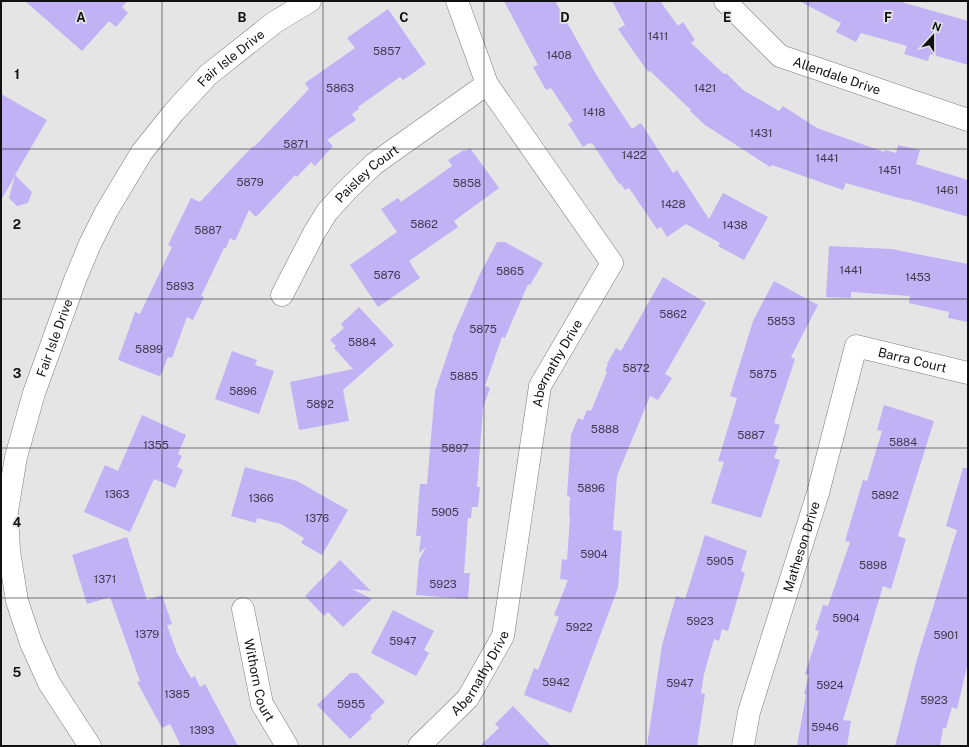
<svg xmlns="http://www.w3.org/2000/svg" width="969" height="747" viewBox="0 0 969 747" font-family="'Public Sans',sans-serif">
<rect width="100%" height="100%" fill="#e5e5e6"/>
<path fill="#c1b1f5" d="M25,1H127L122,7L128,13L116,27L109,21L82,51Z
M504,1H555L597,76L632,129L641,123L673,173L677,170L709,219L723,193L768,217L744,260L718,246L720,243L686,224L667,237L661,227L657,229L629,188L625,190L620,183L619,184L592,143L590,144L589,143L583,147L568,124L573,121L551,88L546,90L533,67L538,65Z
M612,1H660L678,26L683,22L695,40L691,43L724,74L726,73L743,90L779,111L783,106L817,128L884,152L885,150L896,153L898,145L920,150L916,164L968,180V217L906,199V200L846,183L843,190L772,165L770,167L705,125L690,111L691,110L650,71L648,72L618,29L625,25Z
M799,1H898L968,21V65L930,54L928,61L904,54L907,46L861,33L856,42L836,32L841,23Z
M388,9L426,64L403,80L400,77L358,107L359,109L352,114L356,120L327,140L333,146L315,166L311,162L297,177L295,175L256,217L249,210L235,241L230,238L226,248H224L201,296L204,297L193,320L187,317L172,358L168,357L161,375L159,376L118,360L135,312L140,314L172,247L168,245L191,198L200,202L253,146L254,147L309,89L305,83L355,48L347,38Z
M1,94L47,120L15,175L32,192L28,203L17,206L9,198L15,176L1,200Z
M470,148L499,188L454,221L458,227L409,261L420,278L378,307L350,265L397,232L381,209L398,198L401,202L452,166L448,160L464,150L465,151Z
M497,242H505L543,263L530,285L528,284L505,338L502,337L485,386L490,388L483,408L477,487H480L478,507H472L471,518H468L464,573H470L468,599L416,595L419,560L426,547L419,553L421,536H416L420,484H427L435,391L453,338H452L480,274Z
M829,246L891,249L968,264V322L948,318L949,312L909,303L910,296L851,292V298L826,297Z
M663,277L706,303L665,374L672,378L658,400L650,396L617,476L613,530L622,531L618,588L571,713L524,695L534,668L538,670L559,617L554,615L568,580L560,579L562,559L567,560L570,517L569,516L570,497L567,496L571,435L578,418L583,420L587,410L591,411L607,372L605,370L608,365L607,364L616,348L621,351Z
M774,281L818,305L791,357L795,359L774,423L780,425L773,445L778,447L774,458L780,460L761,518L711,503L724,462L718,461L737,398L730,396L753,321Z
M359,307L394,345L343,390L349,421L299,430L290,382L353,369L334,348L336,346L330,340L344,328L341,324Z
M232,351L257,360L255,365L274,371L259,414L215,399Z
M884,405L934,421L898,536L906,539L891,589L883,586L843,720L851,721L847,746H797L806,695L804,694L809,675L805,674L819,631L815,630L823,605L828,606L850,542L845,541L863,480L867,481L882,431L877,430Z
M142,415L186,435L178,454L182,456L177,467L183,470L175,488L154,479L130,532L84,512L105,465L118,471Z
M245,467L297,481L348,510L322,555L301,543L304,538L281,524L257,518L256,523L231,516Z
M963,468H968V662L957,709L952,707L946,728H943L940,746H895L917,659L957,530L946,526Z
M705,535L747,551L741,571L745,573L728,631L722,629L719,641L714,639L704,674L701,693L705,694L697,746H647L662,645L676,596L685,599Z
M127,537L147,600L162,595L172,624L167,625L177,653L191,678L195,676L200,687L205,684L238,746H181L170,724L162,728L137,682L140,681L110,597L87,604L72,555Z
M340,560L371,591L352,589L372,599L343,627L328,612L324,616L305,596Z
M393,610L434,631L424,650L429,653L416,676L371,653Z
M350,673H357L385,702L370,716L372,718L350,739L317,705Z
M513,706L551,746H480L499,728L495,724Z"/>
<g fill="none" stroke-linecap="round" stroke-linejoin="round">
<g stroke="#7b7b7c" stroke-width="23">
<g id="minor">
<path id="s1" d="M725,1L780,56L968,120"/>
<path id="s2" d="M282,295L314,233L327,212L346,191L374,164L487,84"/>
<path id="s3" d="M243,609L262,704L287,746"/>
<path id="s4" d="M419,746L468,698L503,636L540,386L612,263L487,84L457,1"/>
<path id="s5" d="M743,746L749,712L818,493L856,346L968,373"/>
</g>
</g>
<g stroke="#7b7b7c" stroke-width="23">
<g id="tertiary">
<path id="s6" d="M90,746L49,683L31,643L17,601L9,551L7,511L16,457L34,393L75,280L90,244L106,212L142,152L174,112L208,75L275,22L310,1"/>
</g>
</g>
<use href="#minor" stroke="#fff" stroke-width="22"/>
<use href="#tertiary" stroke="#fff" stroke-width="22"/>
</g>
<path fill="none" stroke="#111112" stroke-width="1" stroke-opacity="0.55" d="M162,1V746M323,1V746M484,1V746M646,1V746M808,1V746M1,149H968M1,299H968M1,448H968M1,598H968"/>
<g text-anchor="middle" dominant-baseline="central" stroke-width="3.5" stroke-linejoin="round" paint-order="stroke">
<g font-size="11" fill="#3d394b">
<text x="658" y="36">1411</text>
<text x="387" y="51">5857</text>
<text x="559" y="55">1408</text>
<text x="340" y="88">5863</text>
<text x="705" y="88">1421</text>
<text x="594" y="112">1418</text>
<text x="761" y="133">1431</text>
<text x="296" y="144">5871</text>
<text x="634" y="155">1422</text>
<text x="827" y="158">1441</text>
<text x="890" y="170">1451</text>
<text x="250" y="182">5879</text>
<text x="467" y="183">5858</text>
<text x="947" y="190">1461</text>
<text x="673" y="204">1428</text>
<text x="424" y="224">5862</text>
<text x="735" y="225">1438</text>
<text x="208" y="230">5887</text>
<text x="851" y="270">1441</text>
<text x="510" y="271">5865</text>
<text x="387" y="275">5876</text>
<text x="918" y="277">1453</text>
<text x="180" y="286">5893</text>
<text x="673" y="314">5862</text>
<text x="781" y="321">5853</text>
<text x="483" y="329">5875</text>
<text x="362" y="342">5884</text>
<text x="149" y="349">5899</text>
<text x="636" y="368">5872</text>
<text x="763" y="374">5875</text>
<text x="464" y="376">5885</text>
<text x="243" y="391">5896</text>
<text x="320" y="404">5892</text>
<text x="605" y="429">5888</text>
<text x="751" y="435">5887</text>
<text x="903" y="442">5884</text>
<text x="156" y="445">1355</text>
<text x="455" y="448">5897</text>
<text x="591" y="488">5896</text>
<text x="117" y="494">1363</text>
<text x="885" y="495">5892</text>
<text x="261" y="498">1366</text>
<text x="445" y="512">5905</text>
<text x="317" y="518">1376</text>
<text x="594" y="554">5904</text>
<text x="720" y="561">5905</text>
<text x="873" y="565">5898</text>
<text x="105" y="579">1371</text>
<text x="443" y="584">5923</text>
<text x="846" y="618">5904</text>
<text x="700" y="621">5923</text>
<text x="579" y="627">5922</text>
<text x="147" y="634">1379</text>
<text x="946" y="635">5901</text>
<text x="403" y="641">5947</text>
<text x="556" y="682">5942</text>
<text x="680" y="683">5947</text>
<text x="830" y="685">5924</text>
<text x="177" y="694">1385</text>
<text x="934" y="700">5923</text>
<text x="351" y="704">5955</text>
<text x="825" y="727">5946</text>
<text x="202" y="730">1393</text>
</g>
<g font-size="13" fill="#111112" stroke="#e5e5e6">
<text stroke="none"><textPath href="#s6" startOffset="770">Fair Isle Drive</textPath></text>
<text stroke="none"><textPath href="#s1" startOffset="138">Allendale Drive</textPath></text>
<text stroke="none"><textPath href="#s2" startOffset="150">Paisley Court</textPath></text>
<text stroke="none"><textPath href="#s6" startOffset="434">Fair Isle Drive</textPath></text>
<text stroke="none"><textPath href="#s5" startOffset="474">Barra Court</textPath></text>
<text stroke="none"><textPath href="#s4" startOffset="420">Abernathy Drive</textPath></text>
<text stroke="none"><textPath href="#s5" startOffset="208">Matheson Drive</textPath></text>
<text stroke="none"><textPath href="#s4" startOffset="96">Abernathy Drive</textPath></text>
<text stroke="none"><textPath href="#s3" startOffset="73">Withorn Court</textPath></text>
</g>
</g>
<g font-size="13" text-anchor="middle" font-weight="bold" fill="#111112" stroke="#e5e5e6" stroke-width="3.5" stroke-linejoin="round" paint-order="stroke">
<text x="81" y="22">A</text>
<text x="242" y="22">B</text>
<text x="404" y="22">C</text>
<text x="565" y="22">D</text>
<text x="727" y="22">E</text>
<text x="888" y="22">F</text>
<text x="17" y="79">1</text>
<text x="17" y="229">2</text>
<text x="17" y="378">3</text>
<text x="17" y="527">4</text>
<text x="17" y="677">5</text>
</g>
<rect width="969" height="747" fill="none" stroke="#111112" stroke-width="4"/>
<g transform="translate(933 36) rotate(21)" stroke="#e5e5e6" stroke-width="3" paint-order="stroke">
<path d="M0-3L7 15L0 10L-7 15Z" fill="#111112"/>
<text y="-6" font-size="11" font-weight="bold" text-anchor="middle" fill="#111112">N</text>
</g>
</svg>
